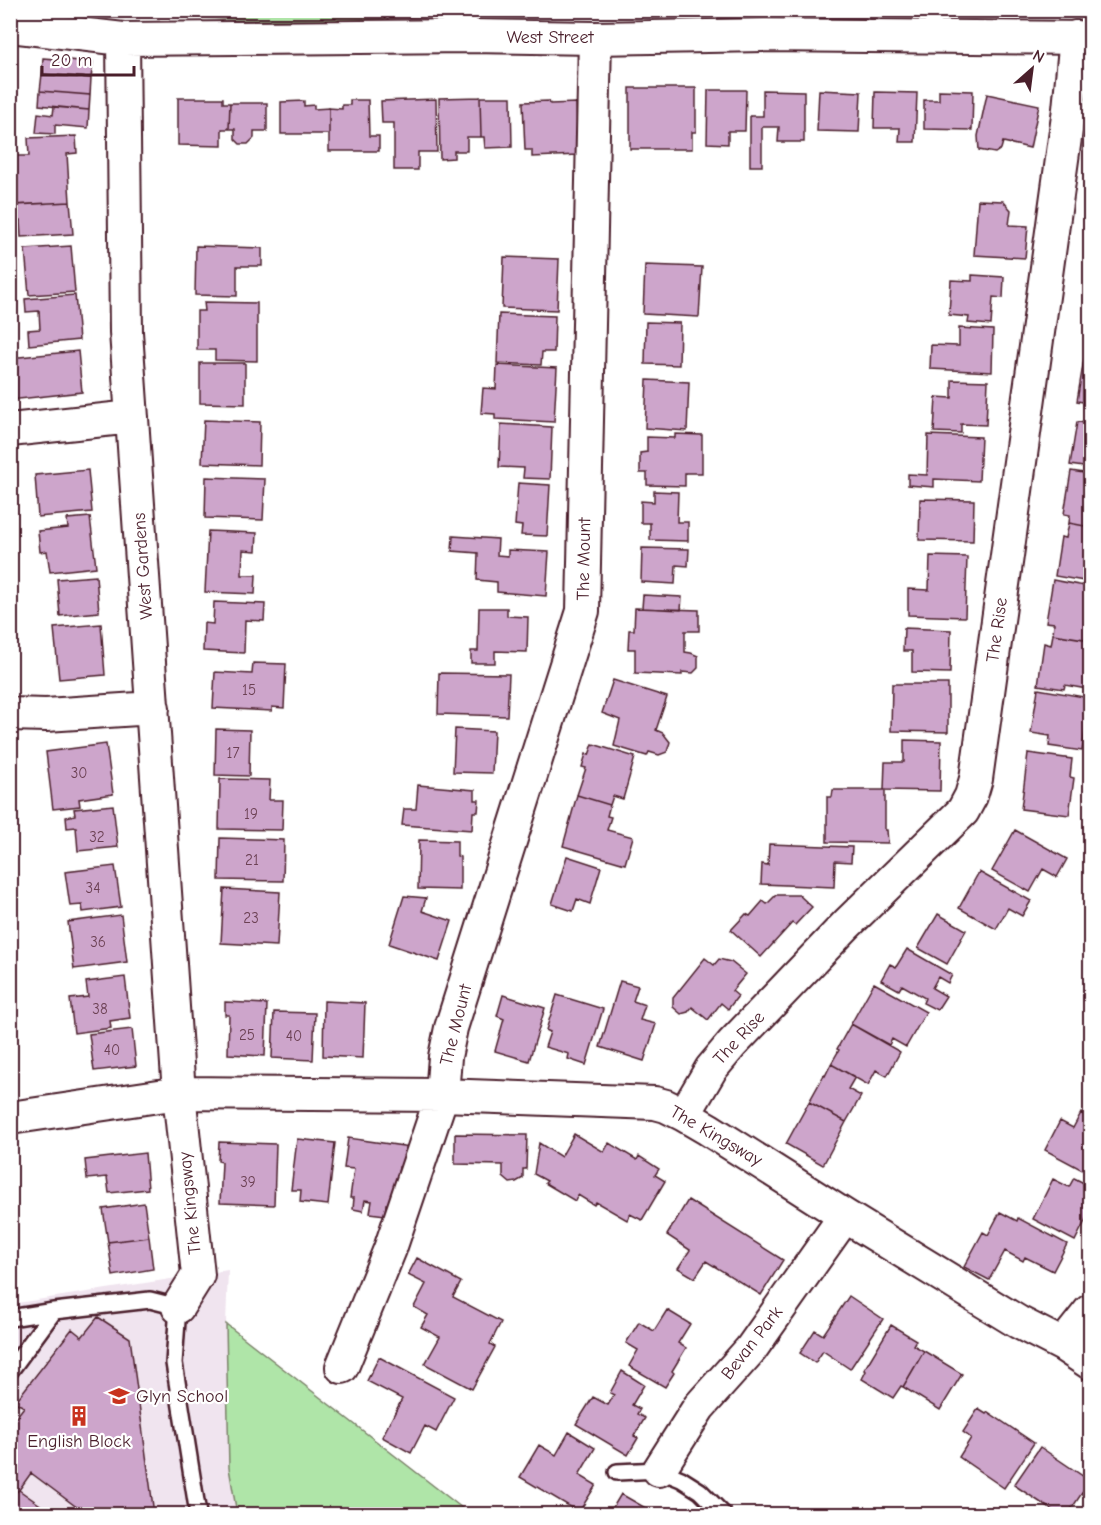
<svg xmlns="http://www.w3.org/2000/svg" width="1101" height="1525" viewBox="0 0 1101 1525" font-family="'Comic Neue',sans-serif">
<rect width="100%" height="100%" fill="#fff"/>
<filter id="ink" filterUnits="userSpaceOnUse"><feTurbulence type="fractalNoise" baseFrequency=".0167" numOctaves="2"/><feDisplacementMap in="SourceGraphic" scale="12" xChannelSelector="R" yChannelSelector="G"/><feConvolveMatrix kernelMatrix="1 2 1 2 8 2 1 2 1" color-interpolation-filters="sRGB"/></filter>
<g filter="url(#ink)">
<path fill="#f0e4ef" d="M228,1270L226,1324L229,1468L237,1514H11V1304Z"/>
<path fill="#afe5a8" stroke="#7c826a" stroke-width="1.5" d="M491,10V13L343,20L226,19L96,11Z
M226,1324L462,1508L456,1514H237L229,1468Z"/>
<path fill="#cda5cb" stroke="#4a1f2b" stroke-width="1.5" d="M43,58L93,62L91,78L42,74Z
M42,74L91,78L90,95L40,91Z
M630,88H696V132H692V149H630Z
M708,90H746L745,131H728V144L707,143Z
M763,90L804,91V142H778L779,127H762V166H750V116H763Z
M819,90L861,92L859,132L817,131Z
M939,90L973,91L972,130L924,129V100H939Z
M40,91L90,95L89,110L39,105Z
M875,92L917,93L915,142H899L900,128H874Z
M987,94L1039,105L1030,148L1003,142L1001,149L995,153L979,150L978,136Z
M480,97L481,137H467V151H454V158L440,159L439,98Z
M480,97H511L512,147L485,148L484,137H481Z
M178,98H223V103H230L229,129H222V146L178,145Z
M436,99L437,152H418V170H394V123H382L381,101Z
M350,100H368L369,136H379V151H329V108L342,109V105H350Z
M304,101V106L314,105V109L329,108V134H281V102Z
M549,101L550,104L576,103L578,155L532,157V150H525L523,102Z
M230,103H267V131H254V138L248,144H240L235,139V129H229Z
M54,107L89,110L88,128L55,125V134L36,133L38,113L53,115Z
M76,136L77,153L67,154L70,202L10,205V187H17L15,156H29L28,138Z
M978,200L1003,201L1011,210L1009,225L1028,226L1025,258L974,255Z
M70,202L73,234L21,237L20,220L17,221L16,205Z
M71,246L75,292L29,295L25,249Z
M196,246L262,248V266H237V296L195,295Z
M504,257L559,259L557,310L502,308Z
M645,265L702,267L699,317L643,314Z
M972,275L1004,277L1003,298L993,297L991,325L968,323L969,317L949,315L951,280L972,281Z
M75,295L79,340L29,345L28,330L40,329L39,311L26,312L25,299Z
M204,302L257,303V361L215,360V350H197V311H205Z
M499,314L555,316L554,352H542L541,365L497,363Z
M646,322L680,323L679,365L645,364Z
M959,328L993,330L992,372L930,369L931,345L959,346Z
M78,351L82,392L10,400V358Z
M1084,359L1090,360V403L1077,401Z
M200,363H245V404L200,403Z
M497,365L557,368L554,422L495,419V414L481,413L483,388L496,389Z
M647,380L689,382L687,431L645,428Z
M952,380L988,381L986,425L961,424V433L934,432L936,397L952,398Z
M1089,414H1090V468L1070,465L1077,422L1088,423Z
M204,420L260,422L259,465L202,463Z
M501,424L552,427L550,479L523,478L524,468L499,467Z
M675,434L702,435V473H685V486L647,485V473H640V453L647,452V437L675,438Z
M928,435L981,437L979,481L934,479V487L908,485V474L927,475Z
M88,470L92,512L38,517L35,475Z
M1071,471L1090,474V527L1069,523L1070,515L1064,514Z
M206,477L265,479L263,520L205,518Z
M518,483L550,485L547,536L521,535L522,526L515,525Z
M654,491L678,492L677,522H688V541L650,540V523H641V501L654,502Z
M920,499L974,500L973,541L919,540Z
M90,517L96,567L50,572L47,551L40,552L38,531L68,528L67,519Z
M1069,523L1090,527V582L1055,576L1061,537L1066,538Z
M208,531L257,533L256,551L243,550L242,575H256L255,594L205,592Z
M453,536L498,539L497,555L508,556V550L549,552L546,596L497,592V582L477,580L478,553L452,551Z
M642,548L689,549L688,566L676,565L675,584L641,582Z
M930,556L967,557L965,617L908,615V589L929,590Z
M96,576L99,612L60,616L57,579Z
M1053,580L1090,587V640L1053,634L1054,623L1046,622Z
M643,595L682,597L681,610L642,608Z
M214,602L265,604L264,621L245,620L244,653L203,651L204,623L213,624Z
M479,608H507V616L528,617L527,652L495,651V663H471V651H478Z
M635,608L699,610V631H685V652L691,653L698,656V668L693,673L682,672V675L635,673V649H628L629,630H634Z
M101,624L105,675L59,679L54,628Z
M904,628L951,630L950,673L912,672V651H903Z
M1053,634L1090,640L1089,649H1090V666L1087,689L1065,685L1064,689L1038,685L1044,643L1051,645Z
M253,663L286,664L284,708L272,707V711L213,708L215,672L252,674Z
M439,673L509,674L507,716L438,714Z
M613,680L667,697L656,730L663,733L670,742L667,752L659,755L649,752L647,756L614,746L620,720L602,713Z
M892,684H948V732L891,731Z
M1038,689L1090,698L1082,751L1049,746L1050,736L1031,733Z
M216,729L250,730L249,776L215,775Z
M455,729L494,731L492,773L453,772Z
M904,740L941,741L940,791L884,790L885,762H904Z
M106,744L113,794L79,799L80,806L53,809L46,752Z
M593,744L635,757L623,799L613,796L610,805L577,795L586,768L582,767L586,754L589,755Z
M1028,753L1072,759L1070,777L1074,778L1069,815L1021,809Z
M220,779L270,780L269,800H283L282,830L219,829Z
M418,785L475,790V800H479L478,812H473L472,830L402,825L404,809H416Z
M833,790H885V830H887L888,843L827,842V797H832Z
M577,795L610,805L607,816L611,817L607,830L633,837L625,864L563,846Z
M113,805L118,847L78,851L76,827L67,828L66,817L75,815L74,809Z
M1015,830L1067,859L1057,877L1043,869L1030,892L992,871Z
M220,838L284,840L283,881L219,880Z
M419,840L457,841V856L460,857V890L418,889Z
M769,844L852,847L851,862L835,861L834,887L761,884L762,864L768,865Z
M567,856L601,867L590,904L577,899L573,911L552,904Z
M115,866L121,907L83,912L82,905L70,906L65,872Z
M979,872L1031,901L1022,916L1008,908L996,929L959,908Z
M224,889L280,892L277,946L221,943Z
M776,895H799L812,907L795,925L792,923L761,957L731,930L746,914L750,916L763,901L767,904Z
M404,896L426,898L422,911L452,921L439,961L389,944Z
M938,914L966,930L947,964L918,948Z
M121,915L127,962L74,969L68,922Z
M907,949L952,975L948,983L938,977L932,988L946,996L937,1010L923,1003L925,998L902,985L899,990L881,980L890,964L896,967Z
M705,958L714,965L719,959L731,962L746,974L732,991L738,996L728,1009L721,1003L708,1020L692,1007L688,1012L681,1014L673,1007V998Z
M125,977L130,1018L110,1021L111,1028L74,1033L70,999L88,997L86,982Z
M620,981L638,986L633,1001L645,1005L640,1020L656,1024L644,1061L600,1047Z
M874,983L926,1012L906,1047L892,1039L889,1045L851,1024Z
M503,995L545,1008L529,1061L495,1051L504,1019L497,1016Z
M557,995L603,1009L586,1065L568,1059L569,1054L545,1047L550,1032L546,1030Z
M324,1001L365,1003L363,1058L323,1056Z
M225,1002L267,1004L265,1056L228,1054L229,1015H225Z
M274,1012L315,1013L313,1060L272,1058Z
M851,1024L900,1052L887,1076L876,1070L868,1085L831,1064L839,1050L837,1049Z
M132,1029L136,1066L94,1071L89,1034Z
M831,1064L855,1077L848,1089L861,1096L846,1122L809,1102L824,1075L825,1076Z
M809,1102L846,1122L823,1165L786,1144Z
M1081,1113L1090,1118V1174L1045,1150L1060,1121L1073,1128Z
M455,1134L527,1135L526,1169H523V1178L516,1182L510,1183L503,1177V1165L455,1164Z
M574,1134L604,1152L609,1143L637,1160L639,1156L659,1169L655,1175L665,1181L642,1220L630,1214L627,1220L596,1202L594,1205L578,1195L575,1201L545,1183L547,1181L534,1174L539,1143L561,1157Z
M348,1138L410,1147L407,1169L399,1167L393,1206L386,1204L385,1215L370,1213L372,1201L365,1200L363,1211L353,1209L354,1198H350L354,1169L344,1168Z
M297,1139L335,1143L328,1205L300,1202L301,1190H291Z
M219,1142L276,1144L274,1205L220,1203L222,1162L218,1161Z
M145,1153L148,1189L109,1193L107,1177L87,1179L85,1160Z
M1074,1178L1090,1186V1211L1075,1241L1033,1219L1053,1179L1069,1187Z
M688,1200L783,1260L761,1295L706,1261L695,1278L678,1268L690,1250L667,1235Z
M144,1203L149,1237L108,1242L103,1209Z
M1000,1212L1017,1221L1018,1218L1067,1244L1053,1271L1025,1257L1023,1261L1005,1251L989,1280L964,1267L983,1232L988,1235Z
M149,1237L153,1269L113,1276L108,1242Z
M417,1258L461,1282L453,1297L501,1322L490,1344L495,1347L472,1389L425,1364L440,1337L421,1327L428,1315L414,1307L426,1284L408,1275Z
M849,1296L883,1319L850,1369L823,1351L815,1363L800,1353L815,1330L823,1335Z
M667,1310L690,1324L678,1343L686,1348L672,1371L674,1373L665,1387L629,1366L638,1350L626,1343L639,1322L654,1331Z
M98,1317L130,1338L154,1514H86L31,1473L19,1490L10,1497V1425L24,1407L15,1402L72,1329L82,1337Z
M891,1325L916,1340L913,1345L924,1351L903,1387L901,1386L893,1398L862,1379L866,1371L864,1370Z
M924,1351L962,1374L940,1410L903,1387Z
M379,1357L454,1397L436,1432L425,1426L411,1453L382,1437L402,1399L367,1381Z
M622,1371L644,1385L632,1405L640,1409L637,1414L645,1418L634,1436L638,1438L628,1455L576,1424L593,1397L608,1405L614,1395L610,1393Z
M978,1409L986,1414L988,1412L1034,1443L1004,1488L959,1457L971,1438L963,1432Z
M569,1432L595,1448L579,1475L596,1485L579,1512L520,1477L539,1445L556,1455Z
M1040,1447L1090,1481L1068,1514H1058L1014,1485Z
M19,1490L53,1514H10V1497Z
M621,1494L656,1514H609Z"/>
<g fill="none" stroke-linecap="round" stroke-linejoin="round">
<g stroke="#4a1f2b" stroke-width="20">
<path id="lane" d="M467,10L471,36
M10,1318L54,1311L150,1300L178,1307L174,1363L198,1514
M10,1371L54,1311
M617,1472L659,1470L681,1479L700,1491L723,1514"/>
</g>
<g stroke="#4a1f2b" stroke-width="36">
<path id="street" d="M10,26L123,39L471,36L595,38L764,35L1090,38
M123,39L126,332L179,1093L198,1275L178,1307
M10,430L132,417
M10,714L46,715L153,708
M684,1115L711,1069L732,1044L847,924L963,811L971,796L976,779L1069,109L1076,37
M10,1118L179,1093L442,1095L655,1103L666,1106L684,1115L708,1129L845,1216L1018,1322L1063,1345L1090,1363
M1063,1345L1090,1311
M342,1367L390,1249L442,1095L445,1057L451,1028L583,611L595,38
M659,1470L699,1407L751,1349L845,1216"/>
</g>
<use href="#lane" stroke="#fff" stroke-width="15"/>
<use href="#street" stroke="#fff" stroke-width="32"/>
</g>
</g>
<defs>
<g id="school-bare" transform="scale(1.62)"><path d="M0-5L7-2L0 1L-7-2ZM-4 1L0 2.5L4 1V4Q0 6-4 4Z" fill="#c8321e" stroke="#fff" stroke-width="2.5" paint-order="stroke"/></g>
<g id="building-bare" transform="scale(1.62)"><path d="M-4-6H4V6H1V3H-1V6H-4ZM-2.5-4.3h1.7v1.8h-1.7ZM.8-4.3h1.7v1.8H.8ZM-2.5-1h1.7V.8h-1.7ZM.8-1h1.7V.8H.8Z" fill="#c8321e" stroke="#fff" stroke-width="2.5" paint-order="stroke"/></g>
</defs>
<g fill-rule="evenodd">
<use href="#school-bare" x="119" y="1396"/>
<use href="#building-bare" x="79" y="1416"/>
</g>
<g text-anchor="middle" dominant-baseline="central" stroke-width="4.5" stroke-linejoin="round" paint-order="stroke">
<g font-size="15" fill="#6b4053">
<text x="249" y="690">15</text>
<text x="233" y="753">17</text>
<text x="79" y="773">30</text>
<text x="251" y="814">19</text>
<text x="97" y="837">32</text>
<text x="252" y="860">21</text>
<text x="93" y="888">34</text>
<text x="251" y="918">23</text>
<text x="98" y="942">36</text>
<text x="100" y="1009">38</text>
<text x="247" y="1035">25</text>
<text x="294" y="1036">40</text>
<text x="112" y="1050">40</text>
<text x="248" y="1182">39</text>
</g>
<g font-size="18" fill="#4a1f2b" stroke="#fff">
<text x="550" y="37">West Street</text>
<text transform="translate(584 559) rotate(-89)">The Mount</text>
<text transform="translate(143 566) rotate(-94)">West Gardens</text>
<text transform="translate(997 630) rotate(-82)">The Rise</text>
<text transform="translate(456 1025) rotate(-76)">The Mount</text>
<text transform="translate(739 1038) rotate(-47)">The Rise</text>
<text transform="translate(716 1136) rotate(30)">The Kingsway</text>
<text transform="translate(190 1203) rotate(-96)">The Kingsway</text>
<text transform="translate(752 1343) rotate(-52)">Bevan Park</text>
</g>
<g font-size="18" fill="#4a1f2b" stroke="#fff" text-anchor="start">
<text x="136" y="1396">Glyn School</text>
<text x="79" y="1441" text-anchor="middle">English Block</text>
</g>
</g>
<rect width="1101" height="1525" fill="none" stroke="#fff" stroke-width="36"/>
<rect x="18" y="18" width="1065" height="1489" fill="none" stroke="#4a1f2b" stroke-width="2" filter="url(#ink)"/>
<g transform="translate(1032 69) rotate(28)" stroke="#ffffff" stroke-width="4.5" paint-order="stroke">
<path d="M0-4.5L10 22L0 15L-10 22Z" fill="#4a1f2b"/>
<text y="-9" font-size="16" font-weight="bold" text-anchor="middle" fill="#4a1f2b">N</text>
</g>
<path d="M42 66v9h92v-9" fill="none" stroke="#4a1f2b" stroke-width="3"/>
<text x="51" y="66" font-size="18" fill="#4a1f2b" stroke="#ffffff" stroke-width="4.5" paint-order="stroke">20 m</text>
</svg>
